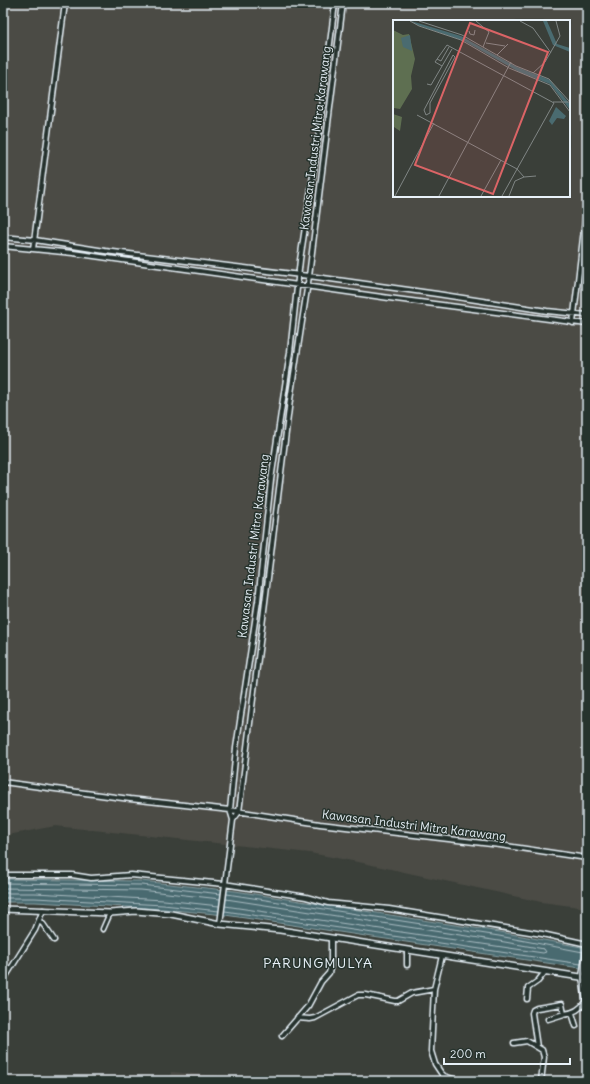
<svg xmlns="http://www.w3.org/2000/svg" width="590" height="1084" viewBox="0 0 590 1084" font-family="Delius,sans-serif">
<rect width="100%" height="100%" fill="#3a3f39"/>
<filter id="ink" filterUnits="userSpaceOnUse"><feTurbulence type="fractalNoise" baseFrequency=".025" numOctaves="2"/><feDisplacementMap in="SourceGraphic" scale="8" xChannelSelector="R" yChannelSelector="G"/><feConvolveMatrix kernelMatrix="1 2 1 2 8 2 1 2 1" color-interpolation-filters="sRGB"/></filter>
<g filter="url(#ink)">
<path fill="#4b4b45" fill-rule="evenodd" d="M3,3H587V908L541,902L363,863L310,853L55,826L3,836ZM394,21H569V196H394Z
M171,1072L279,1081H170Z"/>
<path fill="#4a6b70" stroke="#89a1a6" d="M3,879L141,881L235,891L500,932L587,948V969L225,915L163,909L35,902H3Z"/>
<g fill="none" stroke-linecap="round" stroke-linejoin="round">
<path stroke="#a9bbc2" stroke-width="1" d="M3,883L141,885L221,894
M3,888L141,890L220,899
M3,893H35L164,900L219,906
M227,894L499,936L583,952
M3,898H35L163,905L219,911
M225,906L543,953L546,952L544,949L499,941L226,899
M225,911L581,964"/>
<g stroke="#e8f1f8" stroke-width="7">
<path id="minor" d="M3,237L35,240L105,251L309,276L437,294L547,311L587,315
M3,246L73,253L396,299L587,324
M33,249L65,3
M573,323L587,204
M3,782L130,799L230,810L320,824L500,845L587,858
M233,820L239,812L290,400L309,276L343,3
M3,875H72L91,878L131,875L224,884L306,897L328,903L389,909L542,934L587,944
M39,921L43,924L54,940
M220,924L233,820L230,810L236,748L258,601L271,480L290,352L300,260L316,156L335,3
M103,929L110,913
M442,956L434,989L431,1051L435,1064L441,1073L444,1076L459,1081
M407,965V950
M3,981L35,930L43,910
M527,999L528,988L538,981L545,972
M586,1002L582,977L587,944
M572,1013L576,1026
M297,1018L310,1019L315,1018L358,995H366L395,1001H398L412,993L434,989
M548,1019L564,1014
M282,1036L308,1006L321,982L329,973L331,965V939
M514,1043L527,1041L542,1050L544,1057L541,1081
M537,1047L532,1013L533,1010L537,1008L562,1004L564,1014C573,1013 580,1010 585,1002"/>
</g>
<g stroke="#e8f1f8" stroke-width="8">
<path id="tertiary" d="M3,909L110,913L136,911L171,914L220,924L280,930L587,978"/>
</g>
<use href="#minor" stroke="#26332d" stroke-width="4"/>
<use href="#tertiary" stroke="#26332d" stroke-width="5"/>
</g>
</g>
<g text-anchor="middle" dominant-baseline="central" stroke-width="3" stroke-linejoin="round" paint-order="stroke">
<g font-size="12" fill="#e8f1f8" stroke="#26332d">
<text transform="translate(315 138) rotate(-83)">Kawasan Industri Mitra Karawang</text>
<text transform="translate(253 546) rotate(-83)">Kawasan Industri Mitra Karawang</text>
<text transform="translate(414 825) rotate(7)">Kawasan Industri Mitra Karawang</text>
</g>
<g font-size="14" letter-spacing="1" fill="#e8f1f8" stroke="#26332d">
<text x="318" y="963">PARUNGMULYA</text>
</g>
</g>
<g transform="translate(393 20)">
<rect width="177" height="177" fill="#3a3f39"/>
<path d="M0,10L10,15L16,14L22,39L18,56L19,69L7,89L1,88L0,92ZM0,94L9,97L7,111L1,107L0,111Z" fill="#5e6f51"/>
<path d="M18,1L68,16L124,47L157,60L177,84V90L157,64L126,52L71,21L24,5ZM150,1H154L164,24L177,28V32L160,25ZM17,15L19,31L10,27L8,18ZM163,87L173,96L171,99L164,98L159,105L156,101Z" fill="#4a6b70"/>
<path fill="none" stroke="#808685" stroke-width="1" d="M17,1L26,6L68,20L116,48L157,65L177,92M26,1L69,15L123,46L156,59L177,82M83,1L96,12L90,27M127,1L140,8L158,33M76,11L77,14L81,15L82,10M93,23L112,26M60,35L62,37L37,83V93L33,95L31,90ZM104,35L115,24M44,39L48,41L56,27M49,46L42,42L54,25L161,83L109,176M140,53L152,42L167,16L163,1M34,64L38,65L59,29M160,82H177M24,95L124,149L131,157M2,176L41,103M46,176L118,42M88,176L108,140M116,176L122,161L131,157L143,156"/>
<path fill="#db6466" fill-opacity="0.15" stroke="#db6466" stroke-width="2" d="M77,3L155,32L100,174L22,145Z"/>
<rect width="177" height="177" fill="none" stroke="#e8f1f8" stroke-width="2"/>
</g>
<rect width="590" height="1084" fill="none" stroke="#26332d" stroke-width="16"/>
<rect x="8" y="8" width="574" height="1068" fill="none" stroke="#e8f1f8" stroke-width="1.5" filter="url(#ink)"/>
<path d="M444 1058v6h126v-6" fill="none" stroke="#e8f1f8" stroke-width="2"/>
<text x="450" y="1058" font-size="12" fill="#e8f1f8" stroke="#26332d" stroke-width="3" paint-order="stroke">200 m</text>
</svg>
